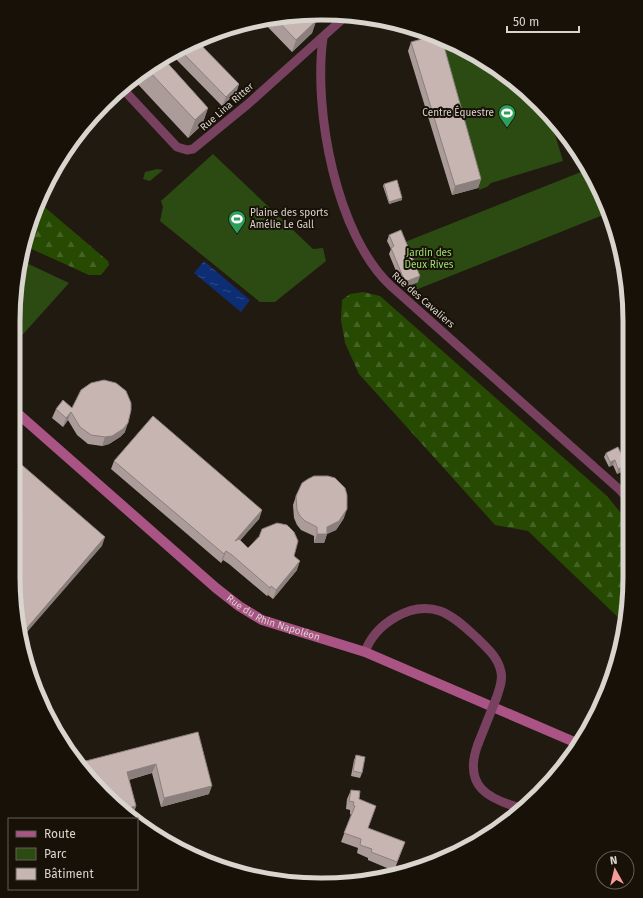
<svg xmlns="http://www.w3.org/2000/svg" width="643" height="898" viewBox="0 0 643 898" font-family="'Fira Sans',sans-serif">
<defs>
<pattern id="forest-firs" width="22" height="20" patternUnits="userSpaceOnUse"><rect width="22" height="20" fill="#274a03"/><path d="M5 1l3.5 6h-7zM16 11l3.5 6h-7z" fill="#466327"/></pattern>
<pattern id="water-ripples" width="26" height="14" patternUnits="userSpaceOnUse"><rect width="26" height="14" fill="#0d2d74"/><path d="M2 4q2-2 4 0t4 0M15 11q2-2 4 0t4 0" fill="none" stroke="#304b87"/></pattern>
</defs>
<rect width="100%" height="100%" fill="#211a11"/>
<path fill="#2c4b12" d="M443,39L458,45L509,77L549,114L563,161L491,183L487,187L479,190L440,40Z
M213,154L313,249L323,248L326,261L275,302H260L160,221L163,207L161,201Z
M583,162L598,185L623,266L603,215L413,291L395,246L586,170Z
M157,169L163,170L150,181L143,179L145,172Z
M20,260L69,283L17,341L19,261Z"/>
<path fill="url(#forest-firs)" d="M41,204L108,261L109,265L101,275H89L25,246Z
M363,292L380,296L607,496L629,523V596L625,624L528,531L495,525L359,374L345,343L341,320L342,300L350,294Z"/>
<path fill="url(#water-ripples)" d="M204,261L250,300L241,312L194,273Z"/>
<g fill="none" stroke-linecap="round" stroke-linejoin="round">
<path stroke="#77415f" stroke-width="9" d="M323,38C313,110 336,235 391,286L620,490L629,500
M121,87L177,147L187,150L193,149L248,104L347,15
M365,652C375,624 411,601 440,611C454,616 467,629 477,638C487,648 498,657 501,672C503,681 499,690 496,699
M478,744C462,787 489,800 525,809"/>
<path stroke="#aa5485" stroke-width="10" id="s1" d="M16,412L216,588L239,606L262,620L365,652L579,744"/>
<path stroke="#77415f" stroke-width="9" d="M478,744L496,699"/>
</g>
<path fill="#ab9c99" d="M281,16L316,21L312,33L292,52L261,20Z
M197,41L239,84L236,93L222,106L170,53Z
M411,42L481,179L478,188L452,195L408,51Z
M163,58L208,108L202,125L188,138L133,79Z
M384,184L402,200L389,204L383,186Z
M389,235L418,282L403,288L389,254L391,249L387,241Z
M72,408L125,432L120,437L109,444L102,446L88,444L77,435L68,420L63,427L52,418L56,409Z
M606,453L626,465L625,470L617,474L613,465L609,467L604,457Z
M114,461L262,510L259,519L240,540L248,548L258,537L294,556L297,570L273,599L268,595L267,596L229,564L223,560L221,563L111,469Z
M296,496L344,518L336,530L327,534L324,543H314V536L301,530L297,525L294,518L293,505Z
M198,732L209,794L161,807L152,773L129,780L136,806L133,815L129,816L118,809L78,763Z
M356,755L362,773L360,778L351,776L354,760Z
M351,790L359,799L368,828L405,842L394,871L368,860V858L357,853L358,848L341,842L351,815L350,814V810L346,809L347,799Z"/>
<path fill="#8b7f7d" d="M316,21L312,33L292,52L296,40Z
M239,84L236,93L222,106L226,97Z
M208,108L202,125L188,138L195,120Z
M481,179L478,188L452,195L455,186Z
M402,198V200L389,204V202Z
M420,276L418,282L403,288L405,282Z
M71,412L68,420L63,427L66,418Z
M128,423L125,432L120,437L109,444L102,446L105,437Z
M615,460L613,465L609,467L610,462Z
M626,465L625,470L617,474L618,469Z
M347,509L344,518L336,530L327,534L324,543H314L317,534L327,527Z
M262,510L259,519L232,550L235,541Z
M105,537L102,546L21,639V635Z
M226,551L223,560L221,563L224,554Z
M300,561L297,570L273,599L276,590Z
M271,586L268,595L267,596L270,588Z
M156,764L152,773L124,781L127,772Z
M212,786L209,794L161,807L164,798Z
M136,806L133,815L129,816L121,810Z"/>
<path fill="#c7b5b2" stroke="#8b7f7d" d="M310,15L316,21L296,40L274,17L281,16Z
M433,36L442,39L481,179L455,186L411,42Z
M197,41L239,84L226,97L179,49Z
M163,58L208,108L195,120L147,69Z
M397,180L402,198L389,202L384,184Z
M401,230L420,276L405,282L391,248L394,246L389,235Z
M104,380L116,383L126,391L131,403V410L128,423L123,429L112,436L105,437L91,435L80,427L71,412L66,418L56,409L63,400L72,408L81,390L91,383Z
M153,416L262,510L235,541L239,539L248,548L259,537L262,529L277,523L287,525L294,532L298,541L294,556L300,561L276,590L271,586L270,588L232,555L226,551L224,554L114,461Z
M618,447L626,465L618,469L615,460L610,462L606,453Z
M15,459L105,537L21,635L13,576Z
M314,476H328L335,478L345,488L347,495V509L339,521L327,527V534H317V527L305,521L300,516L297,510L296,496L302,483L308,479Z
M198,732L212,786L164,798L156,764L127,772L136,806L121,810L118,809L78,763Z
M356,755L365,757L362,773L353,771Z
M351,790L360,791L359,799L376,806L368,828L405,842L397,862L371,852L372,849L360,845L361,839L344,833L355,806L353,805L354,802L349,801Z"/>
<defs>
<g id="stadium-pin" transform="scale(0.9)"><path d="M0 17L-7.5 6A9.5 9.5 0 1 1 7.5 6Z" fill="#2e9e5b" stroke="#181108"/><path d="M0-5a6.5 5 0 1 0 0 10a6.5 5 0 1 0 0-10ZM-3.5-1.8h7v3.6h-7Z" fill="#fff"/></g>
</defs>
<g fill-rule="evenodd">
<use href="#stadium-pin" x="507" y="113"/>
<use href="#stadium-pin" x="237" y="219"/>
</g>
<g text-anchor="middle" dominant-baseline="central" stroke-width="4" stroke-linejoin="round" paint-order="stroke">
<g font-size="10" fill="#d9d4ce" stroke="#181108">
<text transform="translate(227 107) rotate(-41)">Rue Lina Ritter</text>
<text transform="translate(423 300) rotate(41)">Rue des Cavaliers</text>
<text stroke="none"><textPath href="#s1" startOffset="332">Rue du Rhin Napoléon</textPath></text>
</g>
<g font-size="10" fill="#d9d4ce" stroke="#181108" text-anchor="end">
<text x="494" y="113">Centre Équestre</text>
<text x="250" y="213" text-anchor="start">Plaine des sports<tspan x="250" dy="12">Amélie Le Gall</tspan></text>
</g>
<g font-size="10" fill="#9fe071" stroke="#181108">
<text x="429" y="253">Jardin des<tspan x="429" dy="12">Deux Rives</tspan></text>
</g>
</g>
<path d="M0 0H643V898H0ZM321 20H322A301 301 0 0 1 623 321V577A301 301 0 0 1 322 878H321A301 301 0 0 1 20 577V321A301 301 0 0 1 321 20Z" fill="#181108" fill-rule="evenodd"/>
<path fill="none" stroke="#d9d4ce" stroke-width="5" d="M321 20H322A301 301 0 0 1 623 321V577A301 301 0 0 1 322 878H321A301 301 0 0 1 20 577V321A301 301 0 0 1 321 20Z"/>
<rect x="8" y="818" width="130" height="72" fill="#181108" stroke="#655f57"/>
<rect x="16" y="831" width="20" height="6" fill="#aa5485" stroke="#655f57"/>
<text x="44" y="838" font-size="12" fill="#d9d4ce">Route</text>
<rect x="16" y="848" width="20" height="12" fill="#2c4b12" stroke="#655f57"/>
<text x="44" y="858" font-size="12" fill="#d9d4ce">Parc</text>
<rect x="16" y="868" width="20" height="12" fill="#c7b5b2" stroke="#655f57"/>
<text x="44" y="878" font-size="12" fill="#d9d4ce">Bâtiment</text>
<g transform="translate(615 870) rotate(352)"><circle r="19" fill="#181108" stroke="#655f57"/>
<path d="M0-3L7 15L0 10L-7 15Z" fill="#f59b9a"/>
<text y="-6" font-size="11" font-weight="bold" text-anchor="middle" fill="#d9d4ce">N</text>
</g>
<path d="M507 26v6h72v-6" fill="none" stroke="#d9d4ce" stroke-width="2"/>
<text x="513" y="26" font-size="12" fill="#d9d4ce" stroke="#181108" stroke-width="3" paint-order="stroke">50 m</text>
</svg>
